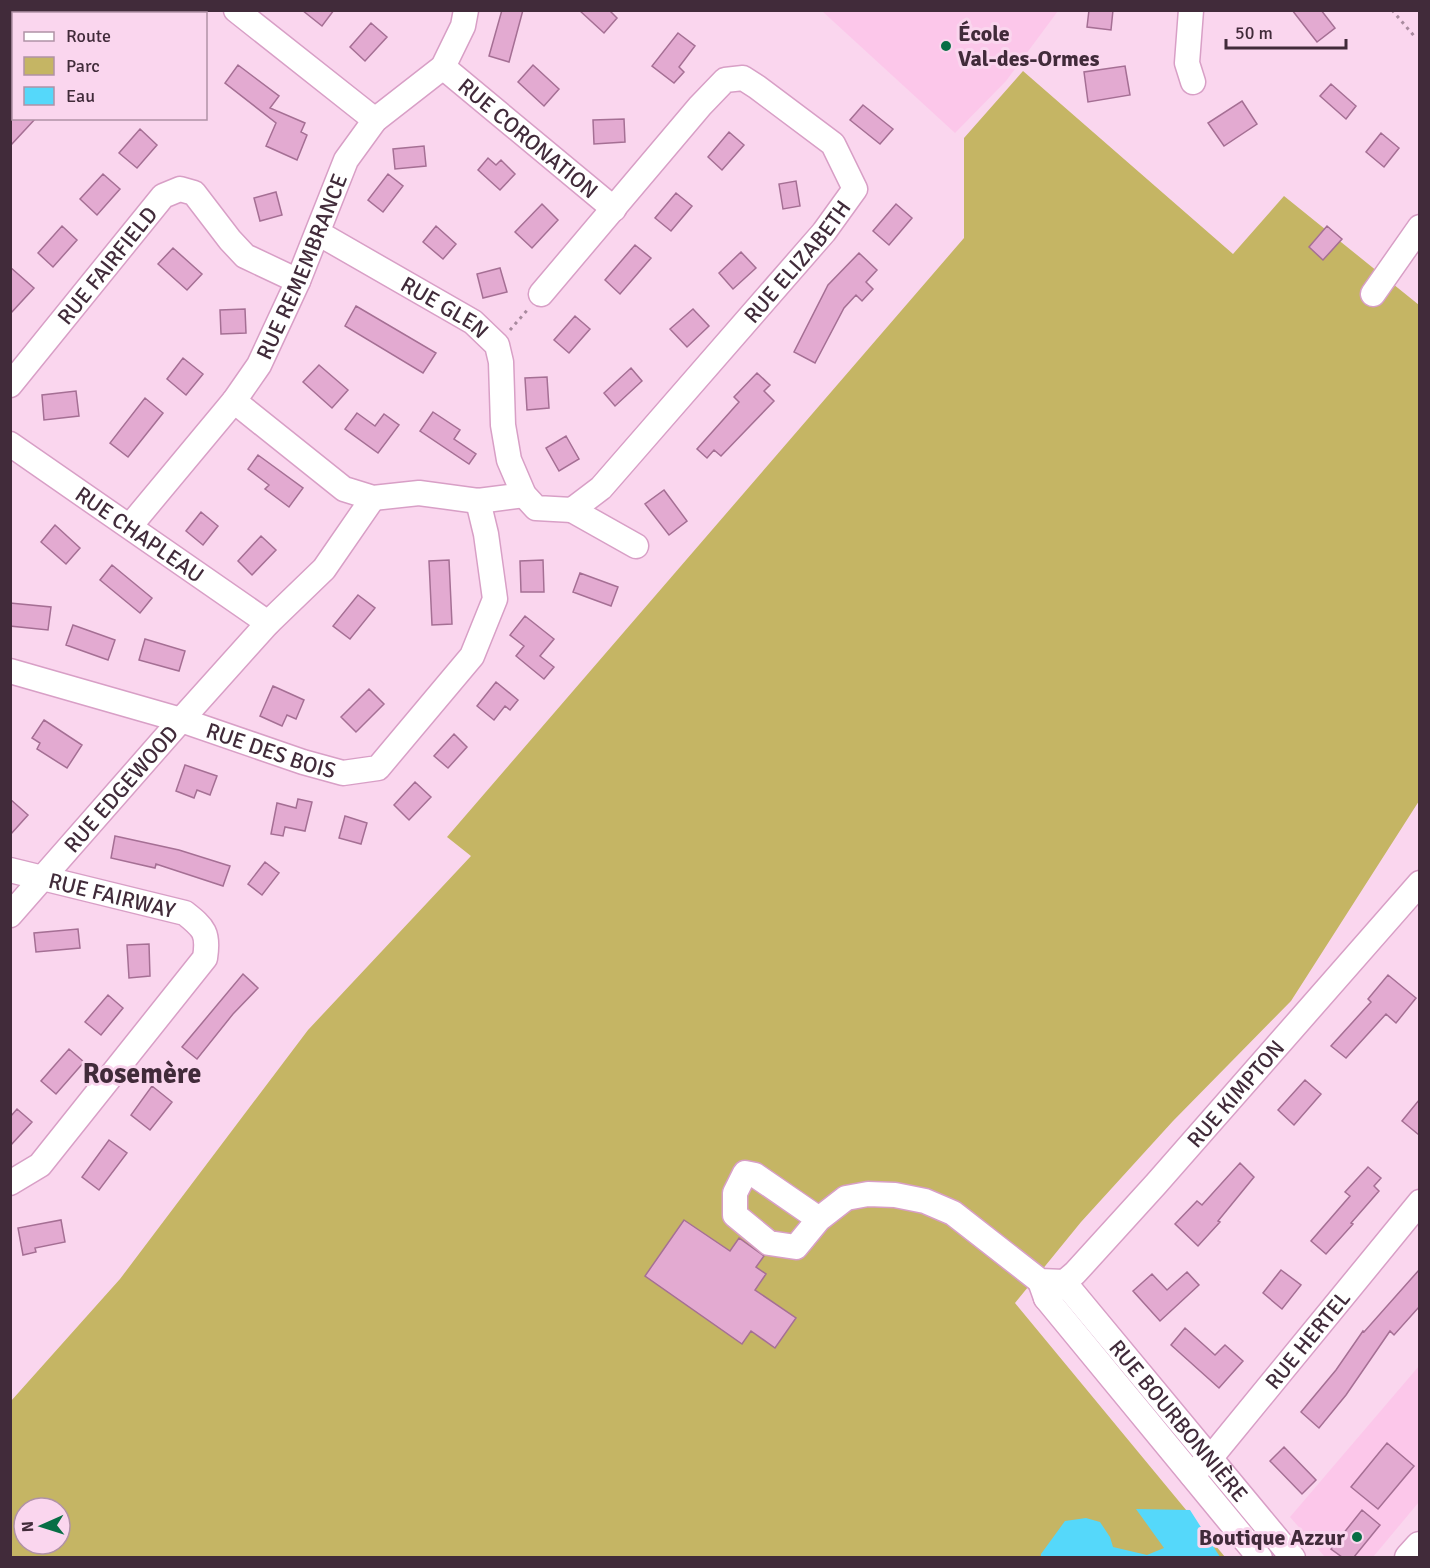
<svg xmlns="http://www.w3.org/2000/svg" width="1430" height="1568" viewBox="0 0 1430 1568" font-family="Signika,sans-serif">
<rect width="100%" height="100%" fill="#fad6ee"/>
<path fill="#fcc7ea" d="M822,11H1058L1006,81L955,133Z
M1419,1366V1502L1373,1557H1325L1290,1517Z"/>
<path fill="#c5b564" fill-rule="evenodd" d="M1023,71L1233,254L1284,196L1419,305V801L1291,1001L1173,1121L1081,1222L1015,1303L1225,1557L11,1558V1401L120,1279L308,1030L471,856L447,837L964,238V138ZM24,1508H60V1544H24Z"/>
<path fill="#55d8fa" d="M1136,1509L1190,1510L1220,1557H1041V1554L1065,1521L1086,1518L1100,1522L1110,1537L1113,1547L1147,1555L1164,1548Z"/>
<path fill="#e3aad1" stroke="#a56f94" stroke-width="1.5" d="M302,10H334L322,26Z
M502,10H523L509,62L489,56Z
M579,10H609L617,18L604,33Z
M1089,10H1113L1111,30L1087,27Z
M1292,10H1321L1335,28L1317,42Z
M371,23L387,37L365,61L350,47Z
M678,33L695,46L679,67L684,72L674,83L652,66Z
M238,65L279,96L270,108L305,123L301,132L307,135L297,160L266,146L276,123L225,83Z
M533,65L559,89L544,106L518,82Z
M1125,66L1130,95L1088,102L1084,72Z
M1331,84L1356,106L1346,119L1320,96Z
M1242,101L1257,124L1224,146L1208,123Z
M863,105L893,129L880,144L850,120Z
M10,118H36L10,146Z
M624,119L625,142L594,144L593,120Z
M140,129L157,145L137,168L119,153Z
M729,132L744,145L722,170L708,157Z
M1381,133L1399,148L1384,167L1366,152Z
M424,146L426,166L395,169L393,149Z
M488,158L496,165L501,160L515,174L500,190L478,170Z
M103,174L120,189L97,215L80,199Z
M388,174L403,186L383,212L368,200Z
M796,181L800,206L783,209L779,184Z
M276,192L282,215L260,221L254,198Z
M676,193L692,206L671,231L655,218Z
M542,204L558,220L532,248L515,232Z
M896,204L912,218L889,245L873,231Z
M62,226L77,240L53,267L38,253Z
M436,226L456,244L443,259L423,242Z
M1327,226L1342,239L1323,260L1309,247Z
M635,245L651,258L620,294L605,280Z
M173,248L202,274L187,290L158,264Z
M741,252L756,268L733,289L719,273Z
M859,253L877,270L866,282L873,289L862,301L856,295L844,308L815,363L794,352L828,285Z
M10,267L34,288L10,314Z
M500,268L507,292L483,298L477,274Z
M356,306L436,353L423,373L345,326Z
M245,309L246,333L221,334L220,310Z
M693,309L709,326L687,347L670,329Z
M575,316L590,329L569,353L554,340Z
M183,358L203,374L186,395L167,379Z
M319,365L348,390L332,408L303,382Z
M631,368L642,381L615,406L604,393Z
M757,373L770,385L764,391L774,401L721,456L714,450L707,458L697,449L739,402L734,397Z
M547,377L549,408L527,410L525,378Z
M76,391L79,416L44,420L42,395Z
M145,398L163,413L128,457L110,443Z
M433,412L460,430L454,439L476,454L469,464L420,431Z
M357,413L375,426L384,414L399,425L378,453L345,429Z
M566,436L579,459L559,471L546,448Z
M258,455L303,488L289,507L265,489L269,485L248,469Z
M664,490L687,521L669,535L645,504Z
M201,512L218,526L203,545L186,531Z
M55,525L80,548L66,564L41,542Z
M261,536L276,550L252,575L238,561Z
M449,560L452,624L432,625L429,561Z
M543,560L544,592H521L520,561Z
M112,565L152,598L140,613L100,580Z
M580,573L618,587L611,606L573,592Z
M358,595L375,608L350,639L333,626Z
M10,603L51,607L48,630L10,626Z
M525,616L554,639L540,656L554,667L544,679L516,656L524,646L510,635Z
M73,625L115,640L108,660L66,645Z
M145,639L185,651L179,671L139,660Z
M496,682L518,700L510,710L505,706L494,720L477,706Z
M273,686L304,700L296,719L287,715L282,726L260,716Z
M369,689L384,704L356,732L341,717Z
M44,720L82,745L67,768L37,749L40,743L32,738Z
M454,734L467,747L448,768L434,756Z
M185,765L217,776L210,795L197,790L194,798L176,791Z
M415,782L431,797L409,820L394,805Z
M10,799L28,815L10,835Z
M298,799L312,802L305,831L285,827L283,836L271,834L277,803L296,808Z
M345,816L367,823L361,844L339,838Z
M115,836L179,850L230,866L223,886L156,864L155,868L111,858Z
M265,862L279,873L262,895L248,884Z
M78,929L80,948L36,952L34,933Z
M149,944L150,976L129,978L127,945Z
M243,974L258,988L233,1014L197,1059L182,1047Z
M1388,975L1416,998L1396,1023L1386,1014L1346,1058L1331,1046L1371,1002L1368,999Z
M108,995L123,1008L101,1035L85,1022Z
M69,1049L84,1062L56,1094L41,1081Z
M1305,1080L1321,1094L1294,1125L1278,1110Z
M152,1086L172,1102L150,1130L131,1115Z
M1419,1100V1135L1402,1121Z
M17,1109L32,1122L10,1146V1117Z
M109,1140L127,1153L99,1190L82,1177Z
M1240,1163L1254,1177L1218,1221L1220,1222L1198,1246L1175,1224L1197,1201L1202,1205Z
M1368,1167L1381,1178L1374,1186L1379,1191L1351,1223L1353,1224L1326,1254L1311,1241L1350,1196L1345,1192Z
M61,1220L65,1242L35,1248L36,1252L23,1255L18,1228Z
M684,1220L730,1251L739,1238L764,1256L756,1267L766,1274L755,1290L796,1318L775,1348L751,1331L742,1344L645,1276Z
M1281,1270L1301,1285L1282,1309L1263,1293Z
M1419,1270V1307L1394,1335L1390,1331L1346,1395L1319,1428L1301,1412L1336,1370L1363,1331L1364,1332Z
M1187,1272L1199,1285L1160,1321L1133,1291L1152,1274L1167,1290Z
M1185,1328L1215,1355L1225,1345L1243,1361L1219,1388L1171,1345Z
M1387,1443L1414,1466L1378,1509L1351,1487Z
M1284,1447L1316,1480L1302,1494L1270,1461Z
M1362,1510L1380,1525L1354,1557H1342L1331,1549Z"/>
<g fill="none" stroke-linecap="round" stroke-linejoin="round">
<g stroke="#d89fc6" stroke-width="27">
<g id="minor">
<path d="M236,10L375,120"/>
<path d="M1191,10L1187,63L1193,82"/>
<path d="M38,14L41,10"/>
<path d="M10,47L14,43"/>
<path id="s1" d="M443,67L614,209"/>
<path id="s2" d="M318,233L473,322L497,345L501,362L503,425L509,460L524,495L536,508L572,510L601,488L824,232L855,189L833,144L757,87L743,78L725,80L700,106L541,294"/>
<path d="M1373,294L1420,227"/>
<path id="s3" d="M10,385L163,196L180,189L194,193L230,240L245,256L298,281"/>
<path d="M234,401L344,489L373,498L419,493L478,501L524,495"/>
<path id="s4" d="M10,444L268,623"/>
<path d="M572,510L636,546"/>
<path id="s5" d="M130,526L234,401L259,365L298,281L346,160L375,120L443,67L463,26L466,10"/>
<path id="s6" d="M10,671L181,720L303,762L343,773L378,768L472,656L495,599L486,534L478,501"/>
<path id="s7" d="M10,870L185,913C204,928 209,933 205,958L40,1165L10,1183"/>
<path id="s8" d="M10,915L181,720L268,623L324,569L373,498"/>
<path d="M819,1219L755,1175L745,1173L735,1193V1215L769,1243L796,1247L819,1219L846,1198L868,1194L895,1195L925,1201L953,1213L1040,1281L1064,1282"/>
<path id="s9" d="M1064,1282L1293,1558"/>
<path d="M1041,1284L1046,1298L1260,1558"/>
<path id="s10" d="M1046,1298L1075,1273L1156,1184L1420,883"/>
<path id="s11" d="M1192,1475L1217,1450L1420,1202"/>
</g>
</g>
<g stroke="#d89fc6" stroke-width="33">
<path id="major" d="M1410,1558L1420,1547"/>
</g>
<path stroke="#a88a9e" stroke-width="3" stroke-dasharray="3 4.5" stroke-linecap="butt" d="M1392,10L1415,37
M510,330L529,308"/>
<use href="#minor" stroke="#fff" stroke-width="24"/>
<use href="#major" stroke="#fff" stroke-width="30"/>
</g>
<g fill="#076e45" stroke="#fad6ee" stroke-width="2">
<circle cx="946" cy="46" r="6"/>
<circle cx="1357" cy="1537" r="6"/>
</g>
<g text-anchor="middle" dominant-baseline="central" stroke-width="6" stroke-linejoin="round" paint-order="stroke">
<g font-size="22" font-weight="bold" fill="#412b3a" stroke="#fad6ee" text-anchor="start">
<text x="958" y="33">École<tspan x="958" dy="25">Val-des-Ormes</tspan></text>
<text x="1345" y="1537" text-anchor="end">Boutique Azzur</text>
</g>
<g font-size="22" fill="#412b3a" stroke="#fad6ee">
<text stroke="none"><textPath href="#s1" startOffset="111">RUE CORONATION</textPath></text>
<text stroke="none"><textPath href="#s2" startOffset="756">RUE ELIZABETH</textPath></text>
<text stroke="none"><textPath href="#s3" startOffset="154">RUE FAIRFIELD</textPath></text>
<text stroke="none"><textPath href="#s5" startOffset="314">RUE REMEMBRANCE</textPath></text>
<text stroke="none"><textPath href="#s2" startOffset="147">RUE GLEN</textPath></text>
<text stroke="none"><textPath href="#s4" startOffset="158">RUE CHAPLEAU</textPath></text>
<text stroke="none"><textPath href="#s6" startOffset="273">RUE DES BOIS</textPath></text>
<text stroke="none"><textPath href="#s8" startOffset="168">RUE EDGEWOOD</textPath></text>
<text stroke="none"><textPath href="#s7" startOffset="105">RUE FAIRWAY</textPath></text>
<text stroke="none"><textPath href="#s10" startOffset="279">RUE KIMPTON</textPath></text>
<text stroke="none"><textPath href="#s11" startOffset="178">RUE HERTEL</textPath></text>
<text stroke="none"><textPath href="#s9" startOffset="180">RUE BOURBONNIÈRE</textPath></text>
</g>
<g font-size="28" font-weight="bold" fill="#412b3a" stroke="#fad6ee">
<text x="142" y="1074">Rosemère</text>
</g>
</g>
<rect width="1430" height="1568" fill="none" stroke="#412b3a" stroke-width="24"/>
<rect x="12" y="12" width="195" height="108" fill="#fad6ee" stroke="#b092a6" stroke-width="1.5"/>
<rect x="24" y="32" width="30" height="9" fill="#ffffff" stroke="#b092a6" stroke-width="1.5"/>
<text x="66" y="42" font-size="18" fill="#412b3a">Route</text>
<rect x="24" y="57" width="30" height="18" fill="#c5b564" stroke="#b092a6" stroke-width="1.5"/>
<text x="66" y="72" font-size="18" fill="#412b3a">Parc</text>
<rect x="24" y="87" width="30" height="18" fill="#55d8fa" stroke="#b092a6" stroke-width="1.5"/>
<text x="66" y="102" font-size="18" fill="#412b3a">Eau</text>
<g transform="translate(42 1526) rotate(267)"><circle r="28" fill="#fad6ee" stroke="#b092a6" stroke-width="1.5"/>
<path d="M0-4.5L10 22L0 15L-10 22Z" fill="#076e45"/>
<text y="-9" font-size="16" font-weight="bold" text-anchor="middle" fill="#412b3a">N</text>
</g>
<path d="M1226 39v9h120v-9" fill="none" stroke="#412b3a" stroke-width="3"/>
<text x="1235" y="39" font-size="18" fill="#412b3a" stroke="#fad6ee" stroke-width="4.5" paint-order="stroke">50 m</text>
</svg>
